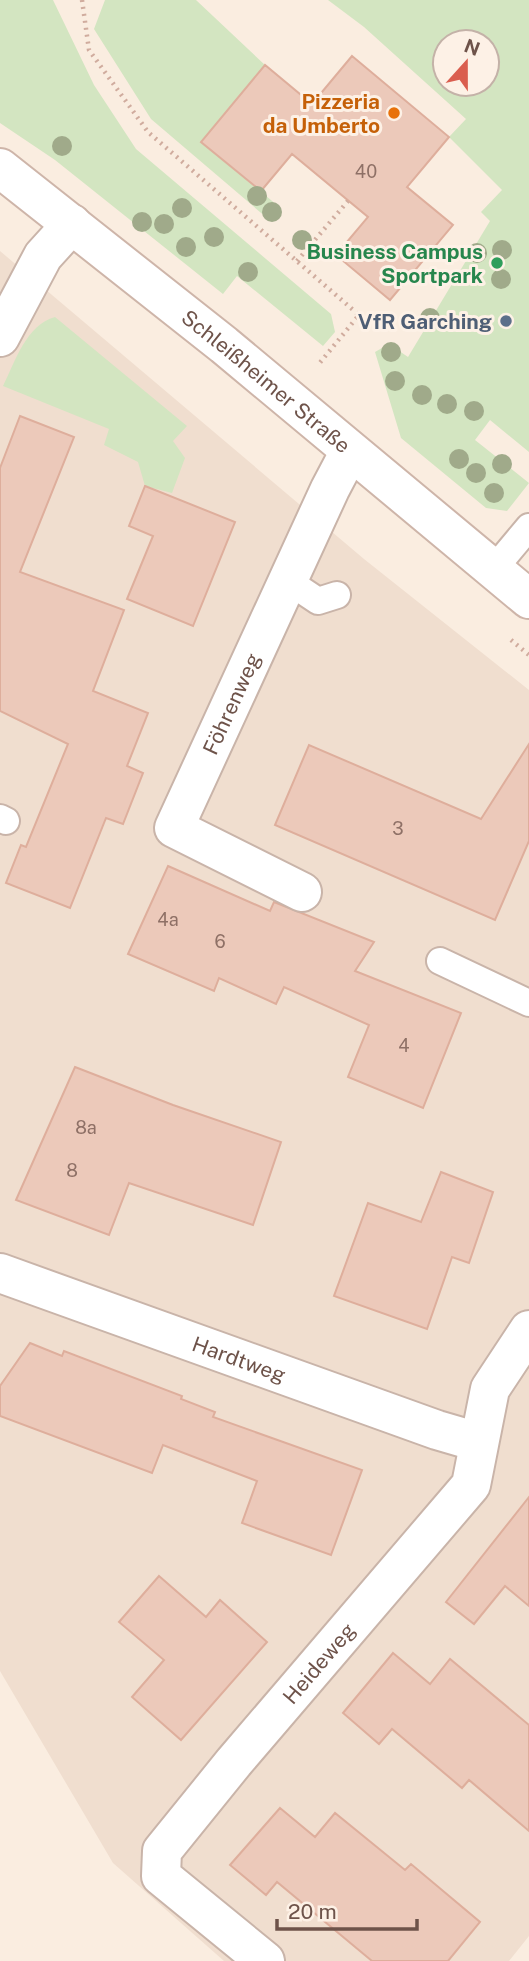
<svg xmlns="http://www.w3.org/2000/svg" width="529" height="1961" viewBox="0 0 529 1961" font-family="'Public Sans',sans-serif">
<rect width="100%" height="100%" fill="#faede0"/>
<path fill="#f0decf" d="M0,251L364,559L529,690V1936L509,1961H224L113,1863L0,1671Z"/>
<path fill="#d3e5c1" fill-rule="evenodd" d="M0,0H53L94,85L136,149L331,314L335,332L323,346L237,276L223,294L55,160L0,123Z
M105,0H196L265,65L202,142L278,206L267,218L151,119L94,29Z
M328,0H529V452L490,420L475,440L529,483L507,511L486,508L401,438L375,352L389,344L408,357L490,221L481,212L502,190L449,137L466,119L364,27ZM445,42H487V84H445Z
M55,317L187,426L173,441L185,458L172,493L145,486L138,462L104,445L109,429L3,386C15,362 26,325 55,317Z"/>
<path fill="#ecc9ba" stroke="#deae9c" stroke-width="2" d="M352,56L449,137L407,187L453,225L390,300L336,255L368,217L292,154L261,191L201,142L265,65L312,104Z
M20,416L74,437L20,572L124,610L93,691L148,713L127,766L143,773L123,824L106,818L70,908L6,883L21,845L26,847L68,744L0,711V468Z
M145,486L235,522L193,626L127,599L153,536L129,526Z
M529,744V841L495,920L275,825L309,745L481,819Z
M168,866L270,911L274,902L374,942L355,971L461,1013L423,1108L348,1077L369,1025L284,987L276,1004L219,978L214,991L128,954Z
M75,1067L173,1105L281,1142L253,1225L129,1183L109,1235L16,1200Z
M441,1172L493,1192L469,1263L452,1257L427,1329L334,1296L368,1203L421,1222Z
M30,1343L62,1356L64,1351L182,1396L181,1399L215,1412L213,1417L362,1470L331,1555L242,1523L257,1481L163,1445L152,1473L0,1416V1386Z
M529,1497V1606L505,1586L474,1624L446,1602Z
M159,1576L206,1617L220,1600L267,1642L181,1740L132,1697L164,1660L119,1622Z
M393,1653L430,1684L450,1659L529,1725V1831L469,1780L462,1788L392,1729L379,1744L343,1713Z
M280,1808L315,1837L335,1813L405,1870L411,1864L480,1922L448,1961H372L277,1882L266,1895L230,1865Z"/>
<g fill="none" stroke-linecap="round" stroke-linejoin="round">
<g stroke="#c9b4a9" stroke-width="30">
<path id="lane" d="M493,570L529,527
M288,581L318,601L337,595
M0,818L6,821
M440,961L529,1003"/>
</g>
<g stroke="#c9b4a9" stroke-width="42">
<g id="street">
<path d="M0,337L43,256L72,224"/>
<path id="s1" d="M302,892L174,828L330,489L350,451"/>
<path id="s2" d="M0,1273L437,1430L478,1442"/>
<path id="s3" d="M265,1961L161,1876L162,1851L234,1762L471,1485L490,1389L529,1330"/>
</g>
</g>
<g stroke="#ceb5a9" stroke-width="42">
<g id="secondary">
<path id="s4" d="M0,168L224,345L529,599"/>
</g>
</g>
<path stroke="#d0ac9e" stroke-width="4.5" stroke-dasharray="2 5" stroke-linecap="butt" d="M82,0L89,50L148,132L359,315L318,365
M297,261L348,201
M511,640L529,655"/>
<use href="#lane" stroke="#fff" stroke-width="26"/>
<use href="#street" stroke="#fff" stroke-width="38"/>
<use href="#secondary" stroke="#fff" stroke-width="38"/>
</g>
<g fill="#a0aa8a">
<circle cx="62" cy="146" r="10"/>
<circle cx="257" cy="196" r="10"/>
<circle cx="182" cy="208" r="10"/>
<circle cx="272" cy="212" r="10"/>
<circle cx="142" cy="222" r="10"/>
<circle cx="164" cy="224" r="10"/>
<circle cx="214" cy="237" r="10"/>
<circle cx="302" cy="240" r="10"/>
<circle cx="186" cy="247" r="10"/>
<circle cx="502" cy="250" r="10"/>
<circle cx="477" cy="253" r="10"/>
<circle cx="248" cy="272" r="10"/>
<circle cx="501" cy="279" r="10"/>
<circle cx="430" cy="318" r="10"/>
<circle cx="391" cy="352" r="10"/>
<circle cx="395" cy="381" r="10"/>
<circle cx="422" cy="395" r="10"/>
<circle cx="447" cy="404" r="10"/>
<circle cx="474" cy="411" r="10"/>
<circle cx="459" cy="459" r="10"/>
<circle cx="502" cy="464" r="10"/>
<circle cx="476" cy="473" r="10"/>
<circle cx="494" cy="493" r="10"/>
</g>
<circle fill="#e8710a" stroke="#fdf1e6" stroke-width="2.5" cx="394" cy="113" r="7"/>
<circle fill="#2e9e5b" stroke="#fdf1e6" stroke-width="2.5" cx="497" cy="263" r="7"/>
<circle fill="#5c6f8a" stroke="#fdf1e6" stroke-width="2.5" cx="506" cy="321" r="7"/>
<g text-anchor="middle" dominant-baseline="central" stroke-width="6" stroke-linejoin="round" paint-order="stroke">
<g font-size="18" fill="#8e7066">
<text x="366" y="171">40</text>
<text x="398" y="828">3</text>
<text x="168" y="919">4a</text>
<text x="220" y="941">6</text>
<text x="404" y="1045">4</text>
<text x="86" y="1127">8a</text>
<text x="72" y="1170">8</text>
</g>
<g font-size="21" font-weight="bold" fill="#c56008" stroke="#fdf1e6" text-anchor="end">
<text x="380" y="101">Pizzeria<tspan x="380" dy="24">da Umberto</tspan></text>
</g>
<g font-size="21" font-weight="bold" fill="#27864d" stroke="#fdf1e6" text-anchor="end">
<text x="483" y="251">Business Campus<tspan x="483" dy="24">Sportpark</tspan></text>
</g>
<g font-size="21" font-weight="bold" fill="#4e5e75" stroke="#fdf1e6" text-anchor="end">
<text x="492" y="321">VfR Garching</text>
</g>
<g font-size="21" fill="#6e534a" stroke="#fdf1e6">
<text stroke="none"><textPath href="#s4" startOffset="341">Schleißheimer Straße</textPath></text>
<text stroke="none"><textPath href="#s1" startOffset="280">Föhrenweg</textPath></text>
<text stroke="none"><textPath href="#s2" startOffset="254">Hardtweg</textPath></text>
<text stroke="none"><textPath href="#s3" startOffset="404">Heideweg</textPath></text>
</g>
</g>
<g transform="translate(466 63) rotate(21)"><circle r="33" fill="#fdf1e6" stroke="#c4b2a8" stroke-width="2"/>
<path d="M0-5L12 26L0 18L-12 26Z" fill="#da5e4f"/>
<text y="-10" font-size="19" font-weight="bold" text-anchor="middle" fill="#6e534a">N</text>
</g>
<path d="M277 1919v10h140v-10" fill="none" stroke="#6e534a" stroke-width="3.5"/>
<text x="288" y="1919" font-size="21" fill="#6e534a" stroke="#fdf1e6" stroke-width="5" paint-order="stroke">20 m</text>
</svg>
